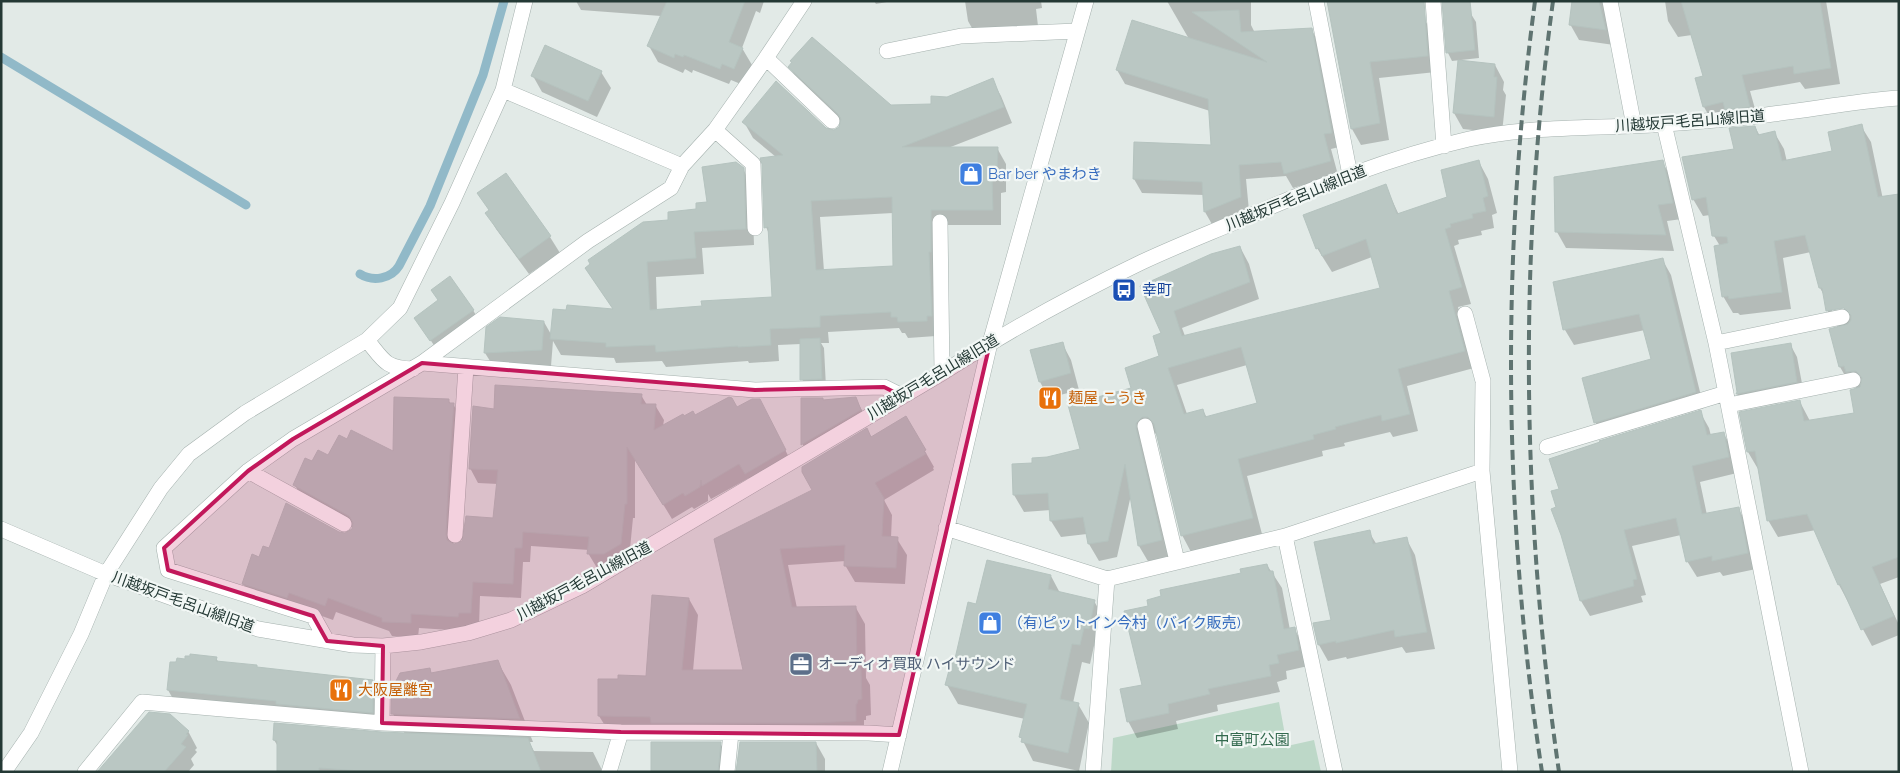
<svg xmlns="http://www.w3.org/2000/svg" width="1900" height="773" viewBox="0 0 1900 773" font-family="Raleway,'Noto Sans JP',sans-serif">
<rect width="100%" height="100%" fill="#e2eae7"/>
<path fill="#bdd8c8" d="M1279,702L1287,746L1314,740L1321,772H1111L1113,738Z"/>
<path fill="#0003" fill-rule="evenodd" d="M576,1H764L760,13L756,11L742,48L752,65L743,85L731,80L729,84L693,70L692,73L685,69L683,73L658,62L649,46L661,16L581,10Z
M874,1H892L876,4Z
M965,1H1041L1042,8L1036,9L1038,26L977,37L968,21Z
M1167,1H1251V25L1255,33L1311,29L1319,43L1339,147L1331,149L1338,175L1293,188L1286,176L1246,179L1249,211L1213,226L1205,212L1204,195L1142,193L1134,179L1135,144L1213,146L1210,111L1125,84L1117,70L1189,39Z
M1328,1L1424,19L1434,35L1436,72L1379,78L1389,140L1361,145L1352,129Z
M1573,1H1604L1614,45L1579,40L1570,24Z
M1665,1H1826L1840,84L1805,89L1800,82L1750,91L1759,123H1713L1704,107L1696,79L1704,77L1692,35L1678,37L1668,21Z
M1471,14L1476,22L1479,58L1452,61L1448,53L1445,17Z
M1495,65L1504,82L1503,90L1506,95L1502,133L1463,129L1454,113Z
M790,67L890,106L932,105L992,80L1001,96L1012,123L948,148H997L1006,164V192L1001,193V225H939L936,336L908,338L905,333H902L899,328L828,332L829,343H821L824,348L826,387H806L802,379L801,344L778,345L779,361L749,363L748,361L666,367L662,361L616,363L614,358L561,355L553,341L551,366L495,369L485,353L544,322L552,336L614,310L586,269L670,221L697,211L708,203L743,169L752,186L754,245L702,248L704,274L656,277L657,311L703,307L773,298L769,234L766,227L776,157L753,138L744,122L825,129L834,131L840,128L841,123L799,83ZM893,213L894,267L824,271L820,217Z
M601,72L611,88L597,117L542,92L533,76Z
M1861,126L1871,142L1899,276V577L1880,584L1899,625V635L1872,646L1839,585L1816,530L1778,537L1768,520L1758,469L1748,452L1741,413L1800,402L1810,421L1856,414L1857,389L1853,383L1850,384L1840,367L1838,328L1827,310L1825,297L1820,288L1811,252L1783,258L1791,309L1740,315L1738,313H1733L1723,296L1720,246L1714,236L1710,215L1703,216L1693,199L1755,127L1760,136L1774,132L1784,149L1787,162L1834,152ZM1850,306L1851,308L1832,311V309Z
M1479,162L1488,179L1497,213L1492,215L1494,228L1481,231L1482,235L1458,240L1459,244L1454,246L1471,304L1458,307L1474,368L1407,386L1418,431L1393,437L1390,432L1344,443L1345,446L1322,451L1323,456L1247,476L1262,534L1191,552L1182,535L1158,434L1152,433L1171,557L1149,563L1139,546L1131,495L1117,557L1099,561L1089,544L1087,534L1061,537L1051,521V510L1024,512L1014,495L1013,465L1033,464L1081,450L1161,357L1163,334L1141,287L1240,247L1249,264L1259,299L1182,328L1185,336L1382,289L1372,257L1332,272L1317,248L1385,185L1399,215L1449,197ZM1247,365L1258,404L1207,418L1203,410L1187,414L1177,385Z
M1662,162L1672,178L1682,219L1667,221L1674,251L1566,248L1557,232Z
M506,175L550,237L560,253L529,274L496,229L487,213L490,211L479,193Z
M1662,259L1671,275L1704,408L1604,438L1595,422L1652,360L1645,330L1574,345L1565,330L1554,283Z
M473,310L482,326L441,356L416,318Z
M1062,343L1071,360L1079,390L1049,398L1040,382Z
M1790,344L1797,357L1804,394L1744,406L1737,394L1738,393Z
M641,395L647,405H655L664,420L663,426L683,418L737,409L767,415L793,465L754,487L749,478L711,499L708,494V501L694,509L692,507L672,519L635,458V518H633L629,559L613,568H597L588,553L589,550L531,546L530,562H523L521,598L480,596L479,627L466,631L419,628L418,637L392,636L389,631L336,612L333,620L297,607L251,598L243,583L260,559L339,533L345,535L353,530L354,528L303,500L295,485L313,463L329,457L347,441L394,453L448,400L451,404H453L462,419L453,546L460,544L494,519L498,484L478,483L470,468L495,410Z
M855,398L863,412L810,458L803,445L802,400L823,399L824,401Z
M1700,412L1709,428L1711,436L1723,433L1733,449L1737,473L1700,482L1707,515L1738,508L1747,524L1756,569L1723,576L1720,572L1697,577L1687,561L1681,535L1632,546L1646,595L1641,596L1643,602L1590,616L1581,601L1557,508L1560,489Z
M906,418L934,467L933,468L934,470L884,500L892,515L891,538L897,539L907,555L905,584L855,582L845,565L846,561L788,565L797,608H856L865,624L866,678L870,685L871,715L866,716V720H864V737L609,732L599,716L647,677L689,599L698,615L693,671H745L715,539L813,491L867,430L872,438Z
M1369,532L1377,545L1406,538L1415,555L1435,649L1406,653L1402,647L1347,659L1346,657L1328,661L1319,645L1332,620Z
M1267,565L1282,588L1290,630L1294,629L1304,645L1308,666L1286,671L1287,679L1277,682L1280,692L1217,705L1218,711L1176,721L1178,729L1137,738L1128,721L1143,686L1149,607Z
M1051,576L1060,593L1094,601L1105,620L1099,648L1094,646L1090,664L1082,662L1073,703L1078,704L1089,723L1079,771L1033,761L1021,737L1025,719L958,704L947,685L977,605Z
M216,658L219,663L257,669L372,681L382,698V729L177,706L168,690Z
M497,661L511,685L533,742H529L534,751L593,752L603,772H280L279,748L274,740L405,734L393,714L396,684L429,669L432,674Z
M188,731L197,748L195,750L197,752L191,759L194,765L188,772H102Z
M720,743L729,759L728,772H653Z
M816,743L825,759V772H738Z"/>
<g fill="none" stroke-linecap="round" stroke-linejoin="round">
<path stroke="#91b9c8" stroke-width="9" d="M1,57L246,205
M360,274C373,282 391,279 399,266L430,206L483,75L504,1"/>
</g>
<path fill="#bac7c3" stroke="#b5c3bf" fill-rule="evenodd" d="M667,1H745L729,42L743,48L734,69L722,64L720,69L684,55L683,57L675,54L674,58L647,46Z
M1327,1H1424L1428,56L1370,62L1380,123L1351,129Z
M1442,1H1470L1475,50L1446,53Z
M1572,1H1599L1606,30L1569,25Z
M1681,1H1820L1831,68L1794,74L1793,66L1742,75L1750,107L1725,110L1723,102L1703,107L1695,78L1703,76Z
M1239,10L1241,32L1312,28L1332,133L1324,134L1331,161L1284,174L1281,162L1239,165L1241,197L1204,212L1202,182L1133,179L1134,142L1211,145L1208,99L1116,70L1132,20L1267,62L1192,12Z
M812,37L891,105L931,104V96L947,97L993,78L1004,107L902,147H998L997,177H992L993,210H931V252H929L932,316H927V321L898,322L897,317H891V312L820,316V327L770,329L771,345L738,347V346L656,352L655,345L606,347V343L550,339L553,309L566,310L567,305L613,309L585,268L590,264L588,260L643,222L668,220V212L696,209V203L707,202L702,167L736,162L744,168L746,229L694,232L696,258L647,262L650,310L702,306L701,301L772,297L768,227L764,228L762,164L760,158L783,155L742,122L776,81L826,128L834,130L839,127L841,119L838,114L788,67L792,62L790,61ZM892,197L893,266L816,270L811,201Z
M545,45L602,71L588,101L531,76Z
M1458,60L1495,64L1494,77H1497L1494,117L1453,113Z
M1862,124L1878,197L1899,194V557L1872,567L1894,616L1861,630L1840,584L1838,585L1807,514L1767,521L1755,451L1747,452L1739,412L1800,400L1804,421L1854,413L1850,390L1860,387L1862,378L1856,371L1846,372L1844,366L1839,367L1829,329L1848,324L1851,320V315L1844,308L1826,311L1822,288H1819L1805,235L1774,241L1782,292L1729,299L1728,296L1722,297L1714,246L1728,243L1727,237L1712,236L1706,197L1692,200L1682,157L1734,149L1729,128L1755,126L1758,135L1775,131L1782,161L1832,151L1828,132Z
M1479,160L1488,196L1483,198L1486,211L1472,214L1473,218L1450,224L1451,227L1445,229L1462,287L1449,291L1465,351L1398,369L1410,414L1382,421L1381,415L1335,427L1336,429L1313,435L1314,439L1238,459L1253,518L1181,536L1154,424L1148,417H1142L1136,423V428L1162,540L1138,546L1125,464L1108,541L1088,544L1083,517L1050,521L1048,493L1013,495L1012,464L1032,463V458L1047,457L1080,449L1068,405L1131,388L1125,368L1159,356L1153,336L1161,333L1140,286L1211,254L1240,246L1250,282L1174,311L1182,336L1380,288L1366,239L1322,256L1319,248L1316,249L1303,215L1386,184L1397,214L1447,197L1441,170ZM1241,347L1257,403L1205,417L1203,409L1184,414L1168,368Z
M1663,160L1673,203L1658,205L1666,235L1555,232L1554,177Z
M506,173L551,236L519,259L485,213L489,210L477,193Z
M1663,258L1696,392L1594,423L1582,378L1651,359L1639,314L1563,330L1553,282Z
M450,276L474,310L430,341L414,318L438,300L431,290Z
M500,317L544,321L542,350L484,353L486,327Z
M820,338L822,379L800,380V339Z
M1063,342L1071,373L1039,382L1030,350Z
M1791,343L1797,382L1736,394L1737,392L1731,353Z
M495,385L642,394L641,404H656L654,430L683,414L684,416L693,411L695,415L729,397L732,398L737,407L752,399H760L786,450L745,474L739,464L702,486L701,480L700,487L685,496L683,493L663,505L627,447V504H625L621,544L604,554H587L589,537L523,532L522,548H515L513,584L473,582L471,613H459L458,617L411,614V623L382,622V618L328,598L325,606L289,593L287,598L242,584L252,554L259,557L263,546L269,548L286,503L339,532L345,533L352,529L353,523L349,516L293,485L305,458L312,461L318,450L328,455L339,435L347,439L351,430L393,451L394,397L449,399V403H454L449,468L446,534L447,540L454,544L462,541L466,516L493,518L498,470L469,469L473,406L494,409Z
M856,397L861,410L801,445V398H823V400Z
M1701,410L1707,435L1724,432L1729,457L1692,466L1702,514L1739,507L1748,553L1712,561V556L1686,562L1676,518L1624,530L1637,579L1633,580L1634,586L1580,601L1561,535L1551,509L1556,507L1551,491L1559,489L1549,459L1600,442L1599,441Z
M906,416L926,450L924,451L926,454L875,483L884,498L882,536L898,537L896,568L844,566L845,545L780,549L792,607L856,606L857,668H861L862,699L858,700L857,704H856V721L816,723H651L650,717L598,716V679H618V675L646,676L652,595L689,598L682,670H743L714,539L812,490L802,472V467L867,428L871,437Z
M1370,530L1373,544L1407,537L1427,632L1395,637L1394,630L1336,643V641L1318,645L1313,623L1331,620L1314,542Z
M987,560L1051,575L1048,589L1095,600L1089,629L1084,628L1080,645L1072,644L1060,699L1079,703L1068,753L1021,742L1022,738L1019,737L1027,704L945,685L951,663H954L968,602L976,604Z
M1267,564L1269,571H1273L1284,629L1295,627L1299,650L1277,655L1279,663L1269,665L1271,676L1208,689L1210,694L1168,704L1169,713L1127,722L1120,689L1142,685L1124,611L1148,606L1147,600L1161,596L1160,590L1241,573L1240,569Z
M190,654L217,657L216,661L257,665V667L373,680V713L276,704V701L167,690L170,662H176L177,658L185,659V656H190Z
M498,660L520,719L391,714L392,682L395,683L400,673L430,668L431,673Z
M149,712L170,714L189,731L186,734L188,735L181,744L186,747L164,772H97Z
M274,723L382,732L528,738L541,772H374L319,768V772H277V741L273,740Z
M651,742H721L718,772H651Z
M740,742H816L817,772H736Z"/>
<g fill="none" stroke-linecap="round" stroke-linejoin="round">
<g stroke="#a5b1ae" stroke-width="16">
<path id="minor" d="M1316,1L1350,175
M1433,1L1444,146
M1610,1L1634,126
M887,51L961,36L1077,31
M766,58L832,121
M503,90L682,166
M1664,124L1716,343L1801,772
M715,130L753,164L755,228
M940,222L942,373
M1465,314L1483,381L1482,471
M367,340C384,361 385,368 413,369
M1716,343L1842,317
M422,363L755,390L884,387L902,396
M1729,405L1853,380
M1145,426L1177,561
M1547,447L1726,393
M248,471L344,524
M946,528L1107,579L1285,536L1482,471L1510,772
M1,529L106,574L258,629L353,645L383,646L421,642L468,633L511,620L582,586L942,373C1006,332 1073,295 1142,262C1174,247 1207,234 1240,220C1314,188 1390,157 1469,139C1534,125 1601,129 1667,124C1702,121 1738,119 1773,114C1815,109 1856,101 1899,98
M455,535L466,367
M1285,536L1335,772
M327,641L313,616L168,570L164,548L248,471L293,439L422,363L588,241L671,188L682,166L715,130L766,58L804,1
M382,723L383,646
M4,772L31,733L81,634L106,574L161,488L189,454L245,413L367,340L400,308L452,203L503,90L525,1
M85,772L142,702L382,723L621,732L869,733L899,735
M609,772L621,732
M727,772L731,733
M890,772L990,343L1086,1
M1093,772L1107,579"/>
</g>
<use href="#minor" stroke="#fff" stroke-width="15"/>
<path stroke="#5f7471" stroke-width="4" stroke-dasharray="10 5" stroke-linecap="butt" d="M1535,1C1501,256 1503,517 1542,772
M1553,1C1518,259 1522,515 1559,772"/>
</g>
<path fill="#c2185b" fill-opacity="0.2" stroke="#c2185b" stroke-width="4" stroke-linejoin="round" d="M990,343L899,735L621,732L382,723L383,646L327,641L313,616L168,570L164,548L248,471L293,439L422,363L755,390L884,387L902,396Z"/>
<defs>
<g id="shop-square" transform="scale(1.25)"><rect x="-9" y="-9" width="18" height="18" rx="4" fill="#3f7fe0" stroke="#f2f7f5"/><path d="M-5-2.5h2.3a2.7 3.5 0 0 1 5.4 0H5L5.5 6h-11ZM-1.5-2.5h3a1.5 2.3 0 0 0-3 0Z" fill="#fff"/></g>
<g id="bus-square" transform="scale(1.25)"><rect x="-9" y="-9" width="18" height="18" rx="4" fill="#1a4fb4" stroke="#f2f7f5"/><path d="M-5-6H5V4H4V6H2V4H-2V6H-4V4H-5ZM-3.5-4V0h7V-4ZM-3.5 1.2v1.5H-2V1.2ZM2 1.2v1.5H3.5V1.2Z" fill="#fff"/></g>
<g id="restaurant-square" transform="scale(1.25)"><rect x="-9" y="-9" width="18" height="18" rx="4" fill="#e8710a" stroke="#f2f7f5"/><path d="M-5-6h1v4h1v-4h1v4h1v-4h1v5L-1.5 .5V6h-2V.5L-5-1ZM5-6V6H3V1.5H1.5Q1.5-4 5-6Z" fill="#fff"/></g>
<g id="office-square" transform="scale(1.25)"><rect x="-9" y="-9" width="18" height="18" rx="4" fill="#5c6f8a" stroke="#f2f7f5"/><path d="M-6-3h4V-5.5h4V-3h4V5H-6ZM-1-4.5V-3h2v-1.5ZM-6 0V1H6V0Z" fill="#fff"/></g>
</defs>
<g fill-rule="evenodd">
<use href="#shop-square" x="971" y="174"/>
<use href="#bus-square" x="1124" y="290"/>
<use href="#restaurant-square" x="1050" y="398"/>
<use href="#shop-square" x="990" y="623"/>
<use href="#office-square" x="801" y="664"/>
<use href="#restaurant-square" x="341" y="690"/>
</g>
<g text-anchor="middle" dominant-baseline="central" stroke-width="4.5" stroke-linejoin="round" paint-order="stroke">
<g font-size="15" fill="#243935" stroke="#f2f7f5">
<text transform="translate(1690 121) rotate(-4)">川越坂戸毛呂山線旧道</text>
<text transform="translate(1296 198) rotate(-22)">川越坂戸毛呂山線旧道</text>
<text transform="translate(933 377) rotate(-31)">川越坂戸毛呂山線旧道</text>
<text transform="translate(584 581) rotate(-28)">川越坂戸毛呂山線旧道</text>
<text transform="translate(183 602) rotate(20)">川越坂戸毛呂山線旧道</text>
</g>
<g font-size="15" fill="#366cbe" stroke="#f2f7f5" text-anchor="start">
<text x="988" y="174">Bar ber やまわき</text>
<text x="1008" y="623">（有)ピットイン今村（バイク販売)</text>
</g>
<g font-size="15" fill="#164399" stroke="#f2f7f5" text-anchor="start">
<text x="1142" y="290">幸町</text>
</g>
<g font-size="15" fill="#c56008" stroke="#f2f7f5" text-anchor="start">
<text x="1068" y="398">麺屋 こうき</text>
<text x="358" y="690">大阪屋離宮</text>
</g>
<g font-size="15" fill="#4e5e75" stroke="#f2f7f5" text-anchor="start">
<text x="818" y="664">オーディオ買取 ハイサウンド</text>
</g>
<g font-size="15" fill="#346a4f" stroke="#f2f7f5">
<text x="1252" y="740">中富町公園</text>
</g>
</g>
<rect width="1900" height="773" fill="none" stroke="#243935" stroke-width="5"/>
</svg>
